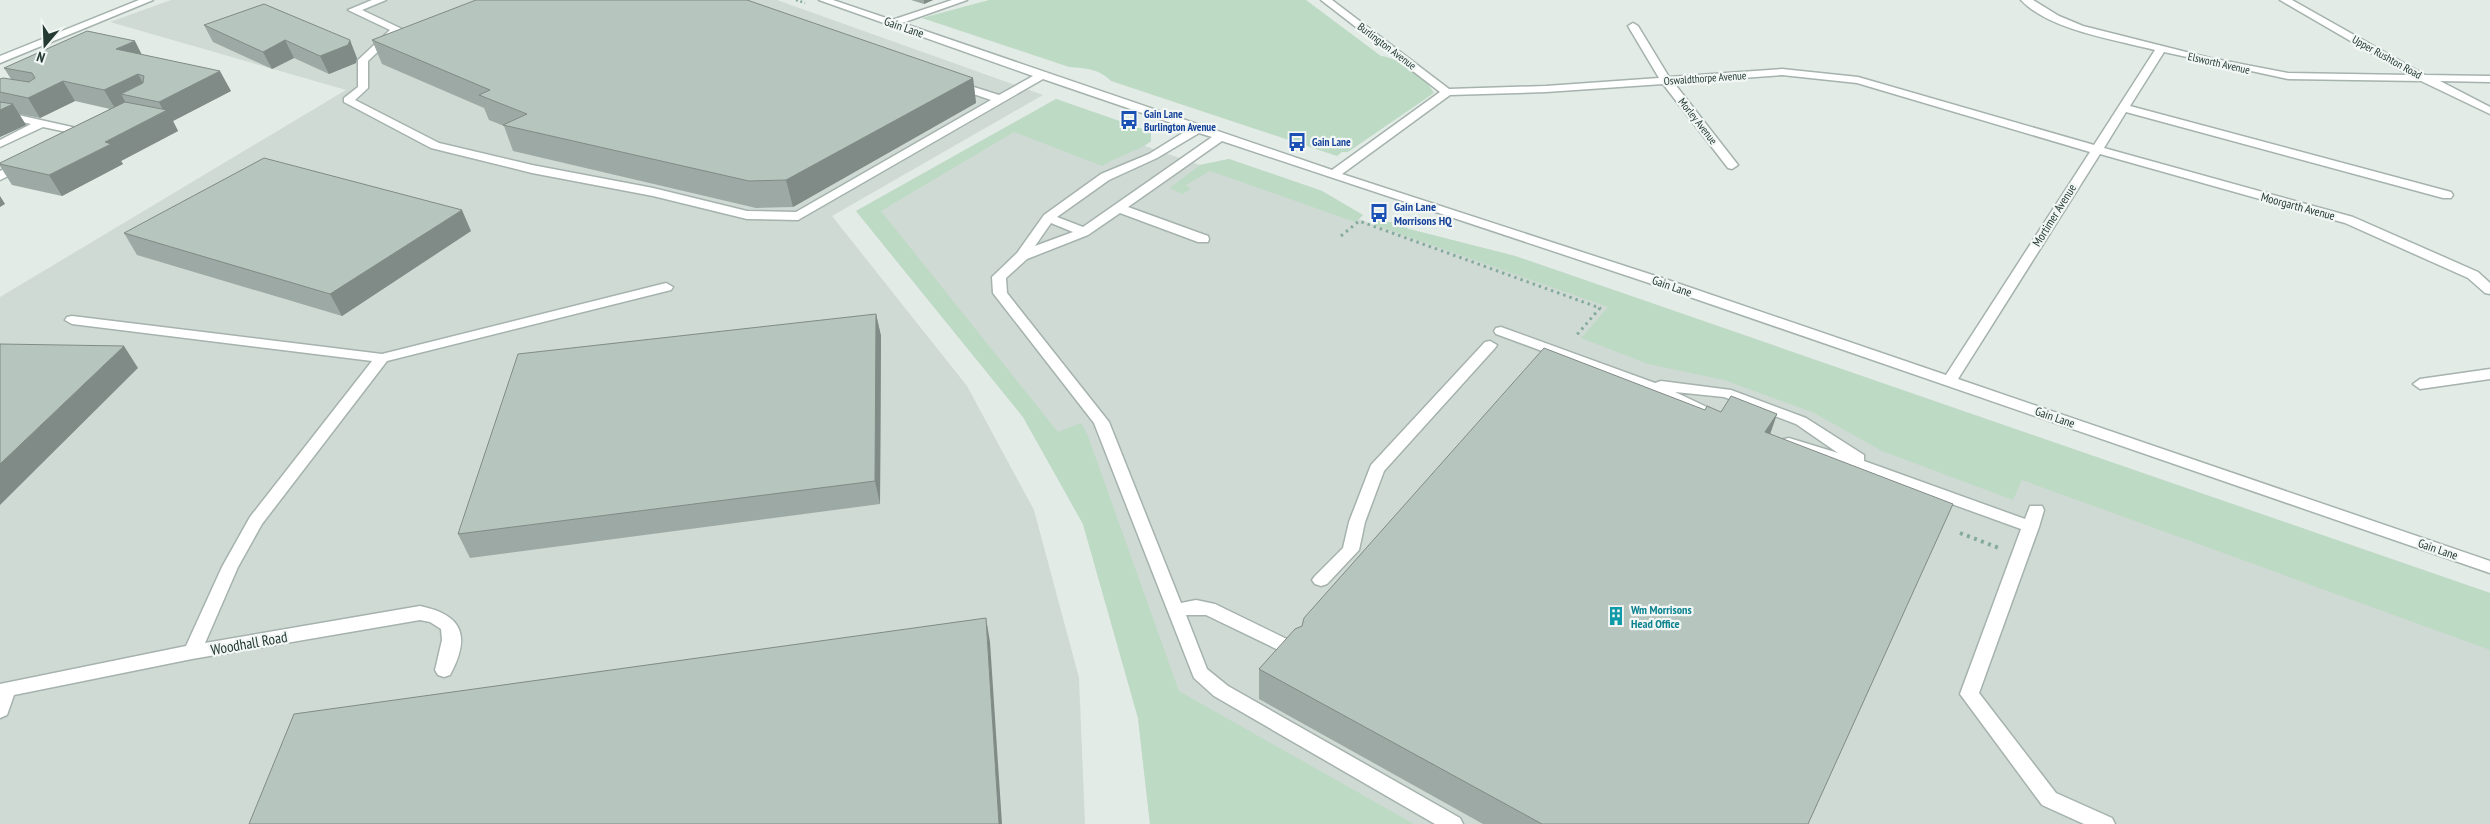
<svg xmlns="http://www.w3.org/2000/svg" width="2490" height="824" viewBox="0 0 2490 824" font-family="'PT Sans Narrow',sans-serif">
<rect width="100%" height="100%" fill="#e2ebe6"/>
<path fill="#d0dad5" d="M171,0H777L1043,95L832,216L967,386L1034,510L1079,678L1085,824H0V297L346,90L110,22Z
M1056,99L1151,132V141L1145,146L1200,165L1229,159L1322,191L1363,215L1359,219L1374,225L1379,221L1396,223L1409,229L1515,256L2490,593V824H1150L1138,718L1083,524L1023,417L856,211Z"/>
<path fill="#bddac4" d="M989,0H1306L1381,56C1399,58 1426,78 1434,93L1348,152H1342L1337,156L1111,81C1100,69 1085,68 1069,67L922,18Z
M1056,99L1151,132V141C1136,152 1118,156 1102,166L1014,132L881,211L1058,432L1081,423L1088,436L1179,691L1414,824H1150L1138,718L1083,524L1023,417L856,211Z
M1229,159L1322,191L1363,215L1355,222L1210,171L1186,185L1191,189L1182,194L1170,188L1200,165Z
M1379,221L1396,223L1409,229L1515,256L2490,593V650L2022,480L2013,500L1882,451L1814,413L1724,380L1648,364L1581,338L1608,307L1375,225Z"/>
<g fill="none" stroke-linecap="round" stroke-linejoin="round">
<g stroke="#a5b2ad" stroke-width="3">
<path id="minor" d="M139,0H153L0,63V56Z
M372,0H386L362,10L402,29L368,61V88L355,100L439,143L532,165L653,188L747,211L796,212L991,100L953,87V83H961L999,95L1033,76L819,0H833L892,20L952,0H967L902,23L1332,170L1440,92L1321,0H1332L1449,89L1546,86L1659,78L1628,26L1633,23L1638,26L1669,77L1782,69L1858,77L2094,145L2155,50C2116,40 2049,30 2021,0H2033L2059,16L2083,26L2210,58L2288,73L2409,75L2280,0H2292L2425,75L2490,76V82L2440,81L2490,107V114L2421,81L2288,79L2164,52L2130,106L2451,192L2453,195L2451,198H2443L2126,112L2104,148L2353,217L2478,272L2490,283V294L2485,293L2468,278L2345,223L2100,154L1958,379L2490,561V573L1661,287L1222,141L1128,207L1208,236L1209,239L1208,242H1198L1120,213L1088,235L1027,259L1006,278L1007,293L1109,422L1181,603L1196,600L1215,604L1299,645L1302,650L1299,655L1293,657L1206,615H1186L1207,669L1228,686L1460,818L1463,824H1435L1214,696L1194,678L1094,423L993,293L992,277L1017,253L1044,215L1101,174L1149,154L1189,129L1043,79L798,220L747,219L653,196L532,173L431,148L344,102V98L358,87V60L390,30L348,10ZM1782,75L1857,83L2090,152L1946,375L1671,281L1342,174L1450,95L1546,92L1663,84L1728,168L1732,169L1738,165L1674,83ZM1199,133L1212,137L1083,227L1057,217L1109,180L1157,158ZM1051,223L1073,232L1035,246Z
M0,111L81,129L87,132L81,135L43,127L0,147V140L31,124L0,117Z
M23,160L29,164L27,167L0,180V171Z
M666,283L673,287L671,290L387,361L262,524L238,567L205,643L420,606C463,615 471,636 450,675L444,677L438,675L435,670L442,640L441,629L430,622L420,620L192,659L14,695L7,715L0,718V684L186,646L222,567L250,517L372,361L72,324L65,320L67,317L72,316L382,354Z
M1501,327L1655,383L1661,381L1731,390L1806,418L1864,455V461L2025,519L2030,506H2042L2044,510L2039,527L1979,693L2056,793L2112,818L2115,824H2084L2042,805L1960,694L2021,529L1866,473L1784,447L1781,443L1784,439L1789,438L1838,453L1796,424L1724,397L1675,392L1709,408L1711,411L1704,416L1699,414L1642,388L1496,334L1494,331L1496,328Z
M1490,341L1497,345L1495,348L1384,471L1365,522L1359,550L1327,584L1321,586L1315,584L1312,580L1315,576L1343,548L1349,522L1371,465L1485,342Z
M2490,369V379L2420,389L2413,384L2420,379Z"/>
</g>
<path stroke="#85ab9e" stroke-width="2.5" stroke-dasharray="2 2.5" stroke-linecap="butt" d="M796,0L805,3"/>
<path stroke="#85ab9e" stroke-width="3" stroke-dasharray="2.5 4" stroke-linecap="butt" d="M1341,236L1359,221L1600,308L1575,337"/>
<path stroke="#85ab9e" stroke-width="4" stroke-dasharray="3 4.5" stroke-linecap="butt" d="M1960,533L1999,548"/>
<use href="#minor" fill="#fff" fill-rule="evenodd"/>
</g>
<path fill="#9da9a4" d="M911,0H933L924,4Z
M264,4L357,58L356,63L329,74L294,58L272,69L213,42L204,25Z
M372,40L973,78L976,103L793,207L756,208L513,151L504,126L489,120L484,108L382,64Z
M142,55L231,91L173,121L178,131L121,161L123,164L62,196L12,185L0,166V163L110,109L75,101L40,118L19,114L26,125L0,137V79H11L4,68Z
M471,231L342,316L137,255L124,233Z
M876,314L881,336L880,504L470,558L458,534Z
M1705,410L1721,412L1777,414L1770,434L1808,824H1483L1259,699V669L1302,626Z"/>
<path fill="#808a86" d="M924,0H933L924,4Z
M285,40L294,58L272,69L263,52Z
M350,40L357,58L356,63L329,74L320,56Z
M135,41L145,61L116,49Z
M220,71L231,91L173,121L178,131L121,161L123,164L62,196L49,175L105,142L164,112L159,102Z
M138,74L149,94H121L127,105L116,110L104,90Z
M973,78L976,103L793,207L786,180Z
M63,81L75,101L40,118L28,98Z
M13,104L26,125L0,137V110Z
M0,196L5,204L0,207Z
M462,210L471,231L342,316L330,294Z
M876,314L881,336L880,504L875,481Z
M124,346L138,368L0,505V464Z
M1777,414L1767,443L1765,432Z
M986,618L990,642L1002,824H999Z"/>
<path fill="#b7c5bf" stroke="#808a86" d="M476,0H747L973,78L786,180L749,181L503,125L527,114L479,95L490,90L372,40Z
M264,4L350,40L348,45L320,56L285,40L263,52L204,25Z
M87,31L135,41L116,49L220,71L159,102L121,94L143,83L144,76L138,74L104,90L63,81L28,98L0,92V79L3,78L29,82L35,78L32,73L4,68Z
M0,102L13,104L0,110Z
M125,102L167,110L105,142L111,144L49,175L0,164V163Z
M264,158L462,210L330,294L124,233Z
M876,314L875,481L458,534L518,354Z
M0,344L124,346L0,464Z
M1544,348L1705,410L1707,406L1721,412L1731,396L1777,414L1765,432L1953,504L1808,824H1542L1259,669L1295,629L1302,626L1304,618Z
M986,618L999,824H249L294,714Z"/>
<defs>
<g id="bus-bare" transform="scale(1.5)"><path d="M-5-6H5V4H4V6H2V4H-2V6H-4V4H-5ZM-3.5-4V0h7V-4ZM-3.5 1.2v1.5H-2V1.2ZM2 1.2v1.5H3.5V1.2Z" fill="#1a4fb4" stroke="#f2f7f5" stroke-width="2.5" paint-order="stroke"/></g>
<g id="building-bare" transform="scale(1.5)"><path d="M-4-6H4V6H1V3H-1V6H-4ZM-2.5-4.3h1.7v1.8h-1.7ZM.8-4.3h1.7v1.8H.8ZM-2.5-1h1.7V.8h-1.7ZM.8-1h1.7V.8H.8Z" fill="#0f9aa8" stroke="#f2f7f5" stroke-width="2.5" paint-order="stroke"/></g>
</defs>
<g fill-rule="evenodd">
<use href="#bus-bare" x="1129" y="120"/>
<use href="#bus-bare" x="1297" y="142"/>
<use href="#bus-bare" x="1379" y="213"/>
<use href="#building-bare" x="1616" y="616"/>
</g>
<g text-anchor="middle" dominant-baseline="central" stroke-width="4.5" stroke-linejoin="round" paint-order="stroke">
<g font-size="11" fill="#243a33" stroke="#f2f7f5">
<text transform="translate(1387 46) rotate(37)">Burlington Avenue</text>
<text transform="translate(2387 57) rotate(29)">Upper Rushton Road</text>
<text transform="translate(2219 63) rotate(13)">Elsworth Avenue</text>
<text transform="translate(1705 78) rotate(-4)">Oswaldthorpe Avenue</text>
<text transform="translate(1698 121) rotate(52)">Morley Avenue</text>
</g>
<g font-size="11" font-weight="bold" fill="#164399" stroke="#f2f7f5" text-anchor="start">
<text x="1144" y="114">Gain Lane<tspan x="1144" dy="13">Burlington Avenue</tspan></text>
<text x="1312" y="142">Gain Lane</text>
</g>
<g font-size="12" fill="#243a33" stroke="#f2f7f5">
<text transform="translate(904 27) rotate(19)">Gain Lane</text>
<text transform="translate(2298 206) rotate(15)">Moorgarth Avenue</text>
<text transform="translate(2054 215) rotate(-58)">Mortimer Avenue</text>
<text transform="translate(1672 286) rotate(19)">Gain Lane</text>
<text transform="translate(2055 417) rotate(19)">Gain Lane</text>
<text transform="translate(2438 549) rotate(19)">Gain Lane</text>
</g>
<g font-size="12" font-weight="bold" fill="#164399" stroke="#f2f7f5" text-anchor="start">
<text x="1394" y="206">Gain Lane<tspan x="1394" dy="14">Morrisons HQ</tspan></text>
</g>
<g font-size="12" font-weight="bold" fill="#0d838f" stroke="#f2f7f5" text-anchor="start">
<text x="1631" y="609">Wm Morrisons<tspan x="1631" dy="14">Head Office</tspan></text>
</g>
<g font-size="15" fill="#243a33" stroke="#f2f7f5">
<text transform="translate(249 643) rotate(-10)">Woodhall Road</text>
</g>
</g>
<g transform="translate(45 45) rotate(199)" stroke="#f2f7f5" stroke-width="4" paint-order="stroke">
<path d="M0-4L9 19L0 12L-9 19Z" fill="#243a33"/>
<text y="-8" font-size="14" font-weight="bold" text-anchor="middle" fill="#243a33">N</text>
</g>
</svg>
